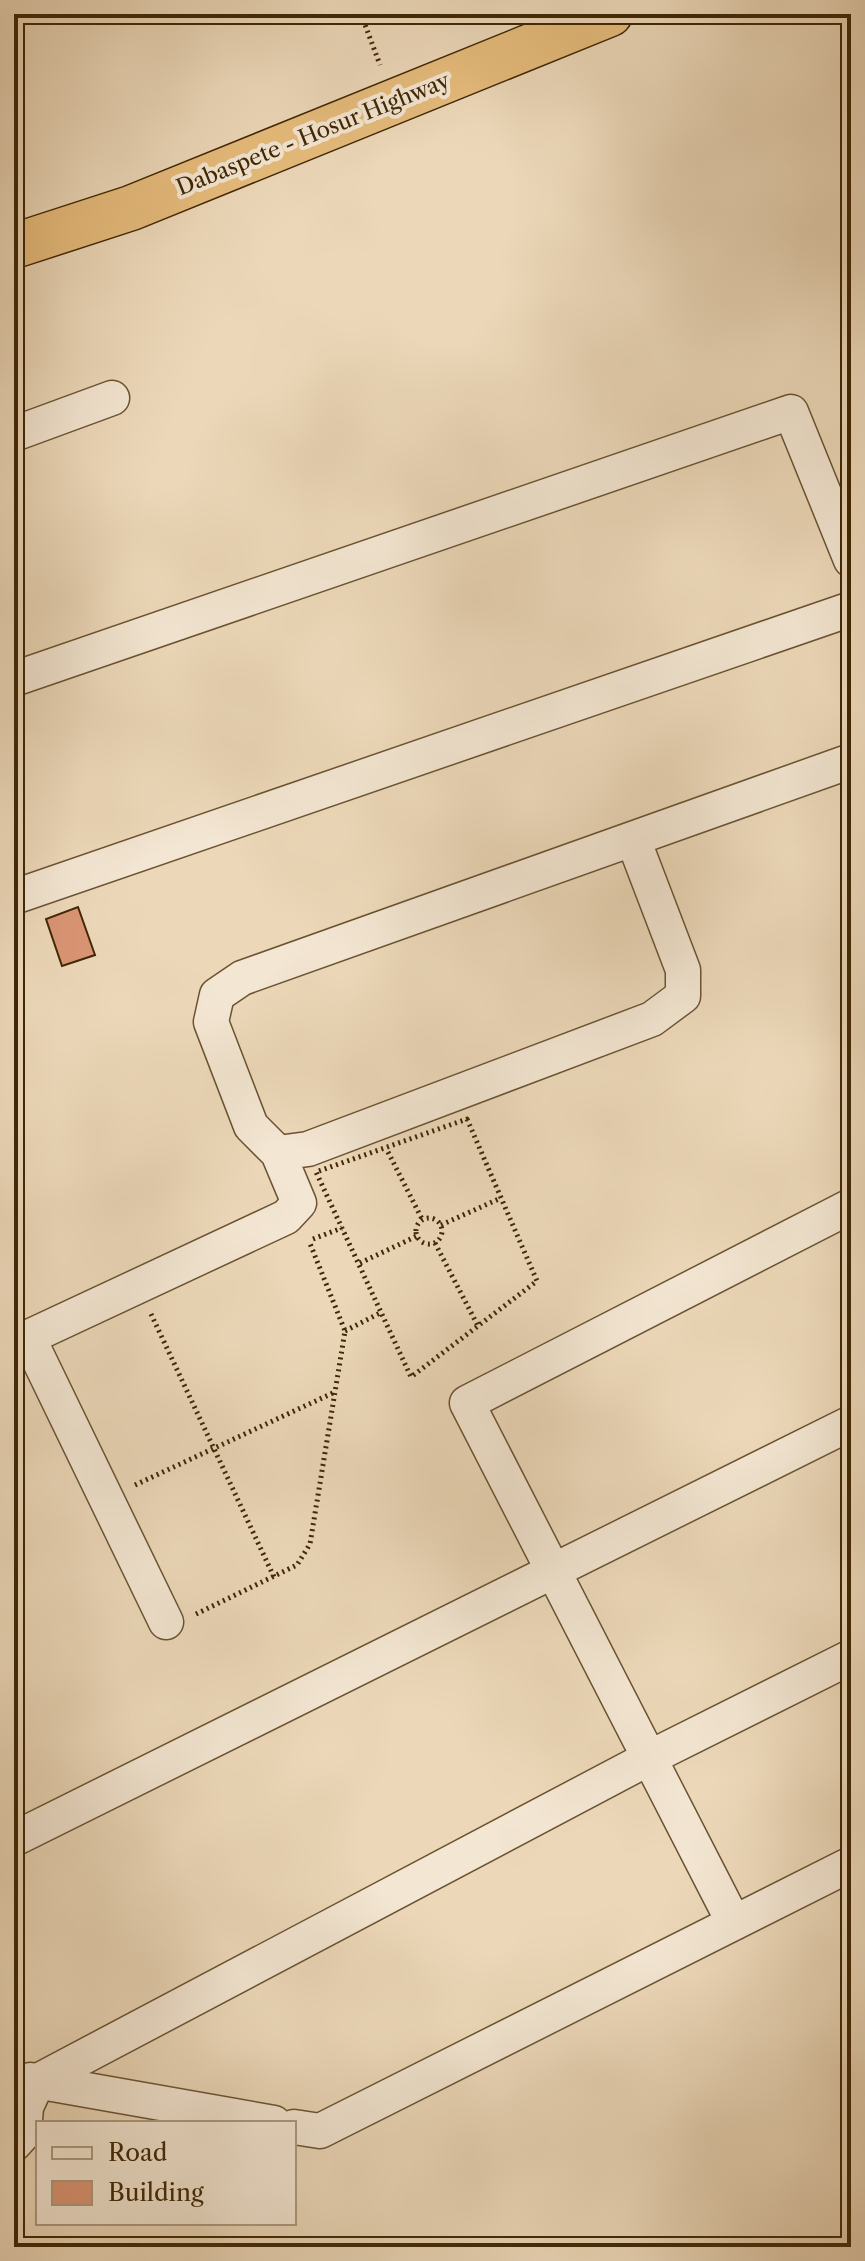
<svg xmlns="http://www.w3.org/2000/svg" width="865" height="2261" viewBox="0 0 865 2261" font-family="'Libre Caslon Text',serif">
<rect width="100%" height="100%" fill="#ecd8b9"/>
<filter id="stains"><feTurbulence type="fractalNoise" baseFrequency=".0025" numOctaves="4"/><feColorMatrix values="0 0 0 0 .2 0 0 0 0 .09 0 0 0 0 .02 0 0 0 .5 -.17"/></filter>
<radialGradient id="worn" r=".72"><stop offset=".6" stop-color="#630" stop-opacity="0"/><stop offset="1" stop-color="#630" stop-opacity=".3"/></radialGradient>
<path fill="#da9574" stroke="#3f2705" stroke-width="2" d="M78,907L95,955L62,966L46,919Z"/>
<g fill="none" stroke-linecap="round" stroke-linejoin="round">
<g stroke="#6a5332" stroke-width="37">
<path id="minor" d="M14,434L112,398
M14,679L791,412L851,560
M633,839L683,970V996L652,1019L308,1149L278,1153L251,1126L211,1022L217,995L242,978L851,761
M14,897L851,609
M28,1337L166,1622
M14,1344L286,1217L299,1203L278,1153
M14,1839L851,1423
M734,1923L467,1403L851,1206
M30,2080L274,2123
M294,2127L320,2131L851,1864
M14,2144L24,2133L26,2107L38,2081L649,1758L851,1657"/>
</g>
<g stroke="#3f2705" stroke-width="47">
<path id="highway" d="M14,246L131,208L610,14"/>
</g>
<path stroke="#3f2705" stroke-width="5" stroke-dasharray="2 4" stroke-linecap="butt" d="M361,14L380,65
M14,16L20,14
M467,1119L537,1281L411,1377L316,1172Z
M388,1152L422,1219
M416 1231a13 13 0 1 1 26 0a13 13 0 1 1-26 0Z
M441,1225L501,1198
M313,1239L342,1228
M435,1243L478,1326
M360,1263L417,1236
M151,1314L274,1577
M345,1331L382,1312
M135,1485L335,1392
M196,1614L297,1565L310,1544L345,1331L309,1241"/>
<use href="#minor" stroke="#f3e6d2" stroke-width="34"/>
<use href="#highway" stroke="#e6bc7c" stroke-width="44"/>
</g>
<g text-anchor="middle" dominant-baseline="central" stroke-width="8" stroke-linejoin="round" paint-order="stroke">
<g font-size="22" fill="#3f2705" stroke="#f3e6d2">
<text transform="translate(313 134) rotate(-22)">Dabaspete - Hosur Highway</text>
</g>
</g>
<rect width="865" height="2261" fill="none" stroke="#ecd8b9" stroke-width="48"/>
<rect x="16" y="16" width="833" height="2229" fill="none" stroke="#3f2705" stroke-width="4"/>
<rect x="24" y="24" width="817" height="2213" fill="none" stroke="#3f2705" stroke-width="2"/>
<rect x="36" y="2121" width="260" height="104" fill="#f3e6d2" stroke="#ab9a80" stroke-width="2"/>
<rect x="52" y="2147" width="40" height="12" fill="#f3e6d2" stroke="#ab9a80" stroke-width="2"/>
<text x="108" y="2161" font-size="24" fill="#3f2705">Road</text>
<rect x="52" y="2181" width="40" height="24" fill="#da9574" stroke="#ab9a80" stroke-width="2"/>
<text x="108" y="2201" font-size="24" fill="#3f2705">Building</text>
<rect width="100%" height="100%" filter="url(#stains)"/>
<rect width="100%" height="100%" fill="url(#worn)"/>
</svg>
